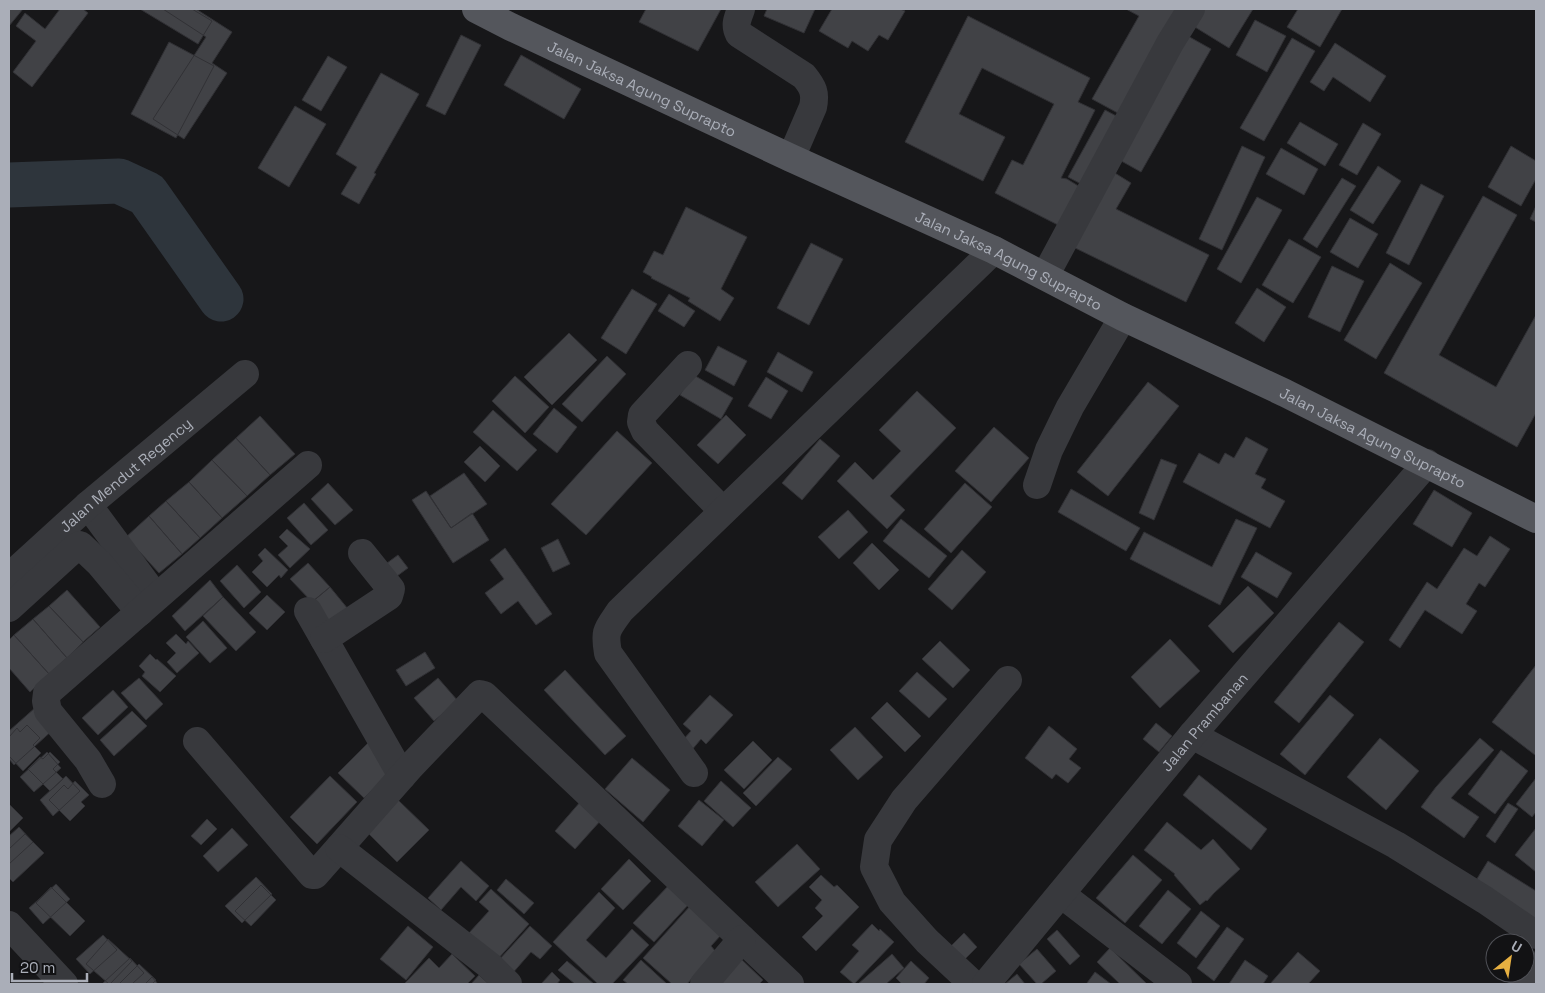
<svg xmlns="http://www.w3.org/2000/svg" width="1545" height="993" viewBox="0 0 1545 993" font-family="'Space Grotesk',sans-serif">
<rect width="100%" height="100%" fill="#171719"/>
<g fill="none" stroke-linecap="round" stroke-linejoin="round">
<path stroke="#2e353c" stroke-width="45" d="M9,185L119,181L147,194L221,299"/>
</g>
<path fill="#414246" stroke="#313135" d="M9,9H23L9,26Z
M60,9H83L88,13L32,87L13,72L36,41L16,26L25,13L45,29Z
M140,9H192L212,21L198,44Z
M163,9H196L232,32L212,63L227,73L184,139L153,119L206,37Z
M646,9H721L698,51L639,22Z
M767,9H815L804,33L764,16Z
M832,9H900L905,11L888,40L879,35L868,51L852,41L848,48L819,31Z
M1126,9H1188L1127,118L1092,99L1139,16Z
M1199,9H1253L1229,48L1190,24Z
M1298,9H1342L1320,47L1287,27Z
M968,16L1090,78L1078,102L1095,110L1061,178L1067,179L1080,187L1060,226L995,193L1012,160L1023,165L1054,104L982,68L959,114L1005,137L983,181L905,142Z
M1255,20L1286,36L1267,72L1236,55Z
M461,35L481,45L445,115L426,106Z
M1186,35L1211,49L1141,172L1116,158Z
M1292,38L1315,51L1264,141L1240,128Z
M169,42L214,66L176,138L131,114Z
M1335,43L1386,76L1370,102L1333,77L1324,91L1310,82Z
M521,55L581,89L564,119L504,85Z
M328,56L347,67L321,111L302,100Z
M381,73L419,94L374,173L376,174L359,204L341,194L357,167L336,154Z
M295,106L326,124L289,187L258,168Z
M1105,110L1120,118L1083,185L1068,177Z
M1300,122L1338,144L1325,166L1287,143Z
M1363,123L1381,134L1357,175L1339,165Z
M1242,146L1265,157L1222,250L1199,239Z
M1511,146L1536,161V179L1521,206L1488,187Z
M1281,148L1318,169L1304,195L1266,174Z
M1378,166L1401,181L1373,224L1350,210Z
M1110,170L1131,183L1116,209L1209,255L1186,302L1067,244Z
M1342,178L1356,186L1317,248L1303,239Z
M1421,184L1444,196L1409,265L1386,253Z
M1483,196L1517,215L1439,355L1496,387L1536,315V413L1517,447L1384,373Z
M1257,197L1282,210L1241,283L1217,269Z
M1536,206V222L1530,219Z
M686,207L747,237L721,289L734,298L720,321L688,301L690,298L651,278L652,277L643,272L654,251L663,255Z
M1350,218L1378,234L1358,268L1330,252Z
M1289,239L1321,257L1293,303L1262,285Z
M811,243L843,259L809,325L777,308Z
M1390,263L1422,283L1376,359L1344,340Z
M1332,266L1364,281L1340,332L1308,317Z
M1257,288L1286,307L1264,342L1235,323Z
M632,289L657,304L626,354L601,338Z
M669,294L695,311L684,327L658,311Z
M569,333L597,360L552,405L524,377Z
M718,346L747,361L734,386L705,370Z
M778,352L813,372L802,392L767,372Z
M607,356L626,374L582,422L562,404Z
M692,374L733,398L721,419L680,395Z
M515,376L549,407L525,433L492,401Z
M766,377L788,391L771,419L748,406Z
M1148,382L1179,406L1108,496L1077,472Z
M917,391L956,428L890,496L905,510L887,529L837,481L855,462L873,480L901,451L879,430Z
M554,408L577,427L557,453L533,434Z
M493,410L537,450L517,471L473,432Z
M726,415L746,435L718,464L697,445Z
M260,416L295,454L270,475L236,438Z
M994,427L1029,458L991,502L955,471Z
M617,431L652,463L586,535L551,504Z
M1246,437L1268,449L1255,474L1266,479L1261,488L1285,501L1270,528L1183,482L1199,453L1219,464L1225,453L1234,458Z
M236,438L270,475L247,496L212,460Z
M820,439L840,456L802,500L782,483Z
M480,446L500,466L485,482L464,462Z
M1161,459L1177,465L1154,520L1139,513Z
M212,460L247,496L222,518L189,482Z
M464,473L487,504L451,528L430,496Z
M189,482L222,518L200,538L166,501Z
M328,483L353,510L335,525L311,499Z
M965,483L992,507L951,553L924,529Z
M1071,489L1140,528L1126,551L1058,512Z
M1434,490L1472,513L1452,547L1413,524Z
M426,491L451,528L472,513L489,540L453,563L412,500Z
M166,501L200,538L182,554L149,516Z
M304,503L328,530L311,545L287,518Z
M848,510L868,532L839,559L818,537Z
M149,516L182,554L159,573L126,537Z
M901,519L947,556L929,578L883,541Z
M1236,519L1257,528L1220,605L1130,559L1144,532L1212,567Z
M287,529L310,549L290,568L278,555L288,546L279,537Z
M1490,536L1510,549L1485,587L1479,583L1466,604L1477,611L1462,634L1425,610L1400,648L1389,640L1427,582L1437,589L1464,548L1477,556Z
M558,539L570,564L553,572L541,548Z
M872,543L899,570L879,590L853,563Z
M265,548L288,570L281,578L279,575L267,587L252,572L263,561L258,555Z
M505,548L552,614L536,625L518,601L501,614L485,593L504,579L490,560Z
M962,550L986,572L952,610L928,589Z
M1256,552L1292,573L1277,598L1241,577Z
M398,555L408,568L393,579L383,566Z
M308,563L330,587L312,602L290,579Z
M237,565L261,592L244,608L220,581Z
M210,580L223,597L185,631L172,616Z
M1248,586L1274,613L1233,653L1208,626Z
M330,587L348,609L326,626L312,602Z
M67,590L100,627L83,642L49,606Z
M267,595L285,612L267,630L249,613Z
M223,597L256,632L236,651L203,616Z
M49,606L83,642L67,658L33,619Z
M33,619L67,658L49,674L14,635Z
M203,621L227,648L210,663L186,637Z
M1339,622L1364,642L1299,723L1274,702Z
M176,634L186,644L188,641L199,653L177,673L167,662L176,653L166,643Z
M14,635L49,674L30,692L9,668V640Z
M1170,639L1200,671L1160,708L1131,677Z
M940,641L970,670L953,688L922,659Z
M425,652L435,668L406,686L396,670Z
M150,654L156,660L157,659L176,676L160,692L142,676L145,672L139,666Z
M1536,665V753L1535,755L1492,722Z
M565,670L626,736L605,755L544,690Z
M917,672L947,699L929,718L899,691Z
M139,678L163,704L146,720L121,693Z
M438,678L458,701L434,721L414,698Z
M113,690L128,707L98,735L82,718Z
M710,695L733,715L706,744L701,739L691,751L681,742L691,731L683,724Z
M1330,695L1354,715L1305,775L1280,754Z
M887,702L921,736L905,752L871,718Z
M36,707L55,728L14,765L9,759V731Z
M132,711L147,726L114,756L100,740Z
M1156,723L1172,736L1159,752L1143,739Z
M27,725L40,738L33,745L41,753L23,771L9,756V737L17,728L20,732Z
M1049,726L1077,749L1069,759L1081,768L1068,783L1056,774L1052,779L1025,758Z
M855,727L883,757L858,780L830,750Z
M1380,738L1419,771L1386,810L1347,777Z
M1480,738L1494,750L1451,798L1479,817L1464,838L1421,807L1436,787Z
M753,741L772,760L744,789L724,770Z
M369,742L394,768L364,798L338,773Z
M1501,750L1528,771L1495,814L1468,794Z
M47,752L61,768L34,792L20,777Z
M50,752L60,762L53,769L63,779L50,791L28,769L40,757L43,759Z
M778,757L792,769L756,806L743,793Z
M632,758L670,790L643,822L605,789Z
M1199,775L1267,829L1251,850L1183,795Z
M66,776L80,791L53,816L40,800Z
M330,776L357,802L317,844L290,817Z
M1536,778V812L1532,817L1516,804Z
M75,781L89,795L81,802L85,806L70,821L49,800L64,785L68,789Z
M721,781L751,808L733,827L704,801Z
M397,799L429,830L397,862L366,831Z
M699,800L724,820L702,846L678,826Z
M581,801L602,819L575,849L555,831Z
M1508,803L1518,809L1495,843L1486,836Z
M9,804L23,818L9,832Z
M207,819L217,829L201,845L191,836Z
M1167,822L1201,850L1213,839L1240,869L1214,893L1207,901L1206,900L1200,905L1174,875L1175,874L1144,850Z
M19,827L33,842L9,864V836Z
M232,828L248,845L218,872L203,856Z
M1536,828V872L1515,855Z
M25,834L44,853L13,882L9,878V849Z
M797,844L820,869L778,907L755,882Z
M1133,855L1162,880L1125,923L1096,898Z
M629,859L651,881L623,910L601,889Z
M461,861L489,886L476,901L461,887L441,910L428,898Z
M1488,861L1536,891V920L1475,882Z
M821,875L834,887L837,885L859,907L816,951L802,937L823,916L815,908L822,900L809,887Z
M256,877L272,894L242,923L225,906Z
M506,879L534,903L524,914L497,890Z
M56,884L70,899L43,924L29,908Z
M261,885L276,900L251,926L235,911Z
M669,885L689,904L654,942L633,923Z
M51,887L85,921L70,936L36,903Z
M491,889L529,924L497,960L468,934L489,911L479,902Z
M1168,890L1191,909L1162,944L1139,926Z
M599,892L615,908L586,940L606,958L632,929L649,945L612,984H598L553,942Z
M691,905L722,934L711,946L716,952L687,984H672L643,958Z
M1201,911L1220,926L1196,958L1177,943Z
M872,924L879,931L880,929L894,942L854,984L840,972L859,951L852,945Z
M408,926L433,947L406,980L380,959Z
M530,926L552,946L540,959L531,952L511,975L497,962Z
M1227,927L1244,939L1214,981L1197,968Z
M1057,930L1080,956L1070,965L1047,939Z
M964,933L977,947L962,962L948,949Z
M103,935L117,950L90,974L76,959Z
M108,939L132,961L110,984H109L86,964Z
M1110,948L1147,984H1120L1097,962Z
M1037,949L1056,971L1041,984H1037L1019,964Z
M1530,949L1536,953V984H1507L1515,973H1525V957Z
M1298,952L1320,971L1308,984H1270Z
M452,954L475,976L467,984H406L405,983L429,958L439,968Z
M892,954L904,968L886,984H858Z
M738,956L763,980L759,984H710Z
M130,958L144,973L132,984H104L103,983Z
M641,960L667,984H628L623,980Z
M1245,960L1268,976L1263,984H1229Z
M567,961L594,984H575L558,970Z
M911,961L929,978L924,984H902L896,978Z
M139,964L156,980L152,984H119Z
M552,972L560,980L557,984H541Z
M1095,972L1111,984H1089L1087,983Z
M1017,974L1025,984H1005Z
M479,975L489,984H471Z
M152,977L158,984H145Z"/>
<g fill="none" stroke-linecap="round" stroke-linejoin="round">
<g stroke="#38393d" stroke-width="28">
<path d="M741,9C738,18 734,24 739,34L804,76C813,87 816,93 813,107L791,158"/>
<path d="M1045,276L1170,43L1191,9"/>
<path d="M688,365L642,415L641,422L645,431L723,511"/>
<path d="M1037,485L1049,450L1070,407L1123,317"/>
<path d="M88,505L156,597"/>
<path id="s1" d="M9,577L88,505L245,374"/>
<path d="M9,608L76,547L80,545L99,563L140,612"/>
<path d="M308,611L402,776"/>
<path d="M324,639L389,596L391,589L362,553"/>
<path d="M1192,735L1396,845L1485,900L1536,935"/>
<path d="M197,741L312,875H315L411,766L480,694L484,695L790,984"/>
<path d="M694,773L608,653C604,630 607,630 620,611L994,250"/>
<path d="M102,784L88,760L48,711L46,701L47,693L308,465"/>
<path d="M339,848L490,966L508,984"/>
<path d="M1061,894L1178,984"/>
<path d="M9,925L64,984"/>
<path d="M704,984L742,939"/>
<path d="M973,984L927,941L892,902L874,867L878,840L904,800L1008,680"/>
<path id="s2" d="M986,984L1192,735L1427,463"/>
</g>
<path stroke="#54565c" stroke-width="28" id="s3" d="M476,9L511,27L791,158L994,250L1123,317L1285,393L1536,519"/>
</g>
<g text-anchor="middle" dominant-baseline="central" stroke-width="4.5" stroke-linejoin="round" paint-order="stroke">
<g font-size="15" fill="#aaaeb8" stroke="#121214">
<text stroke="none"><textPath href="#s3" startOffset="184">Jalan Jaksa Agung Suprapto</textPath></text>
<text stroke="none"><textPath href="#s3" startOffset="589">Jalan Jaksa Agung Suprapto</textPath></text>
<text stroke="none"><textPath href="#s3" startOffset="994">Jalan Jaksa Agung Suprapto</textPath></text>
<text stroke="none"><textPath href="#s1" startOffset="155">Jalan Mendut Regency</textPath></text>
<text stroke="none"><textPath href="#s2" startOffset="341">Jalan Prambanan</textPath></text>
</g>
</g>
<rect width="1545" height="993" fill="none" stroke="#aaaeb8" stroke-width="20"/>
<g transform="translate(1510 958) rotate(30)"><circle r="24" fill="#121214" stroke="#4f5056"/>
<path d="M0-4L9 19L0 12L-9 19Z" fill="#e7b041"/>
<text y="-8" font-size="14" font-weight="bold" text-anchor="middle" fill="#aaaeb8">U</text>
</g>
<path d="M12 973v8h75v-8" fill="none" stroke="#aaaeb8" stroke-width="2.5"/>
<text x="20" y="973" font-size="15" fill="#aaaeb8" stroke="#121214" stroke-width="4" paint-order="stroke">20 m</text>
</svg>
